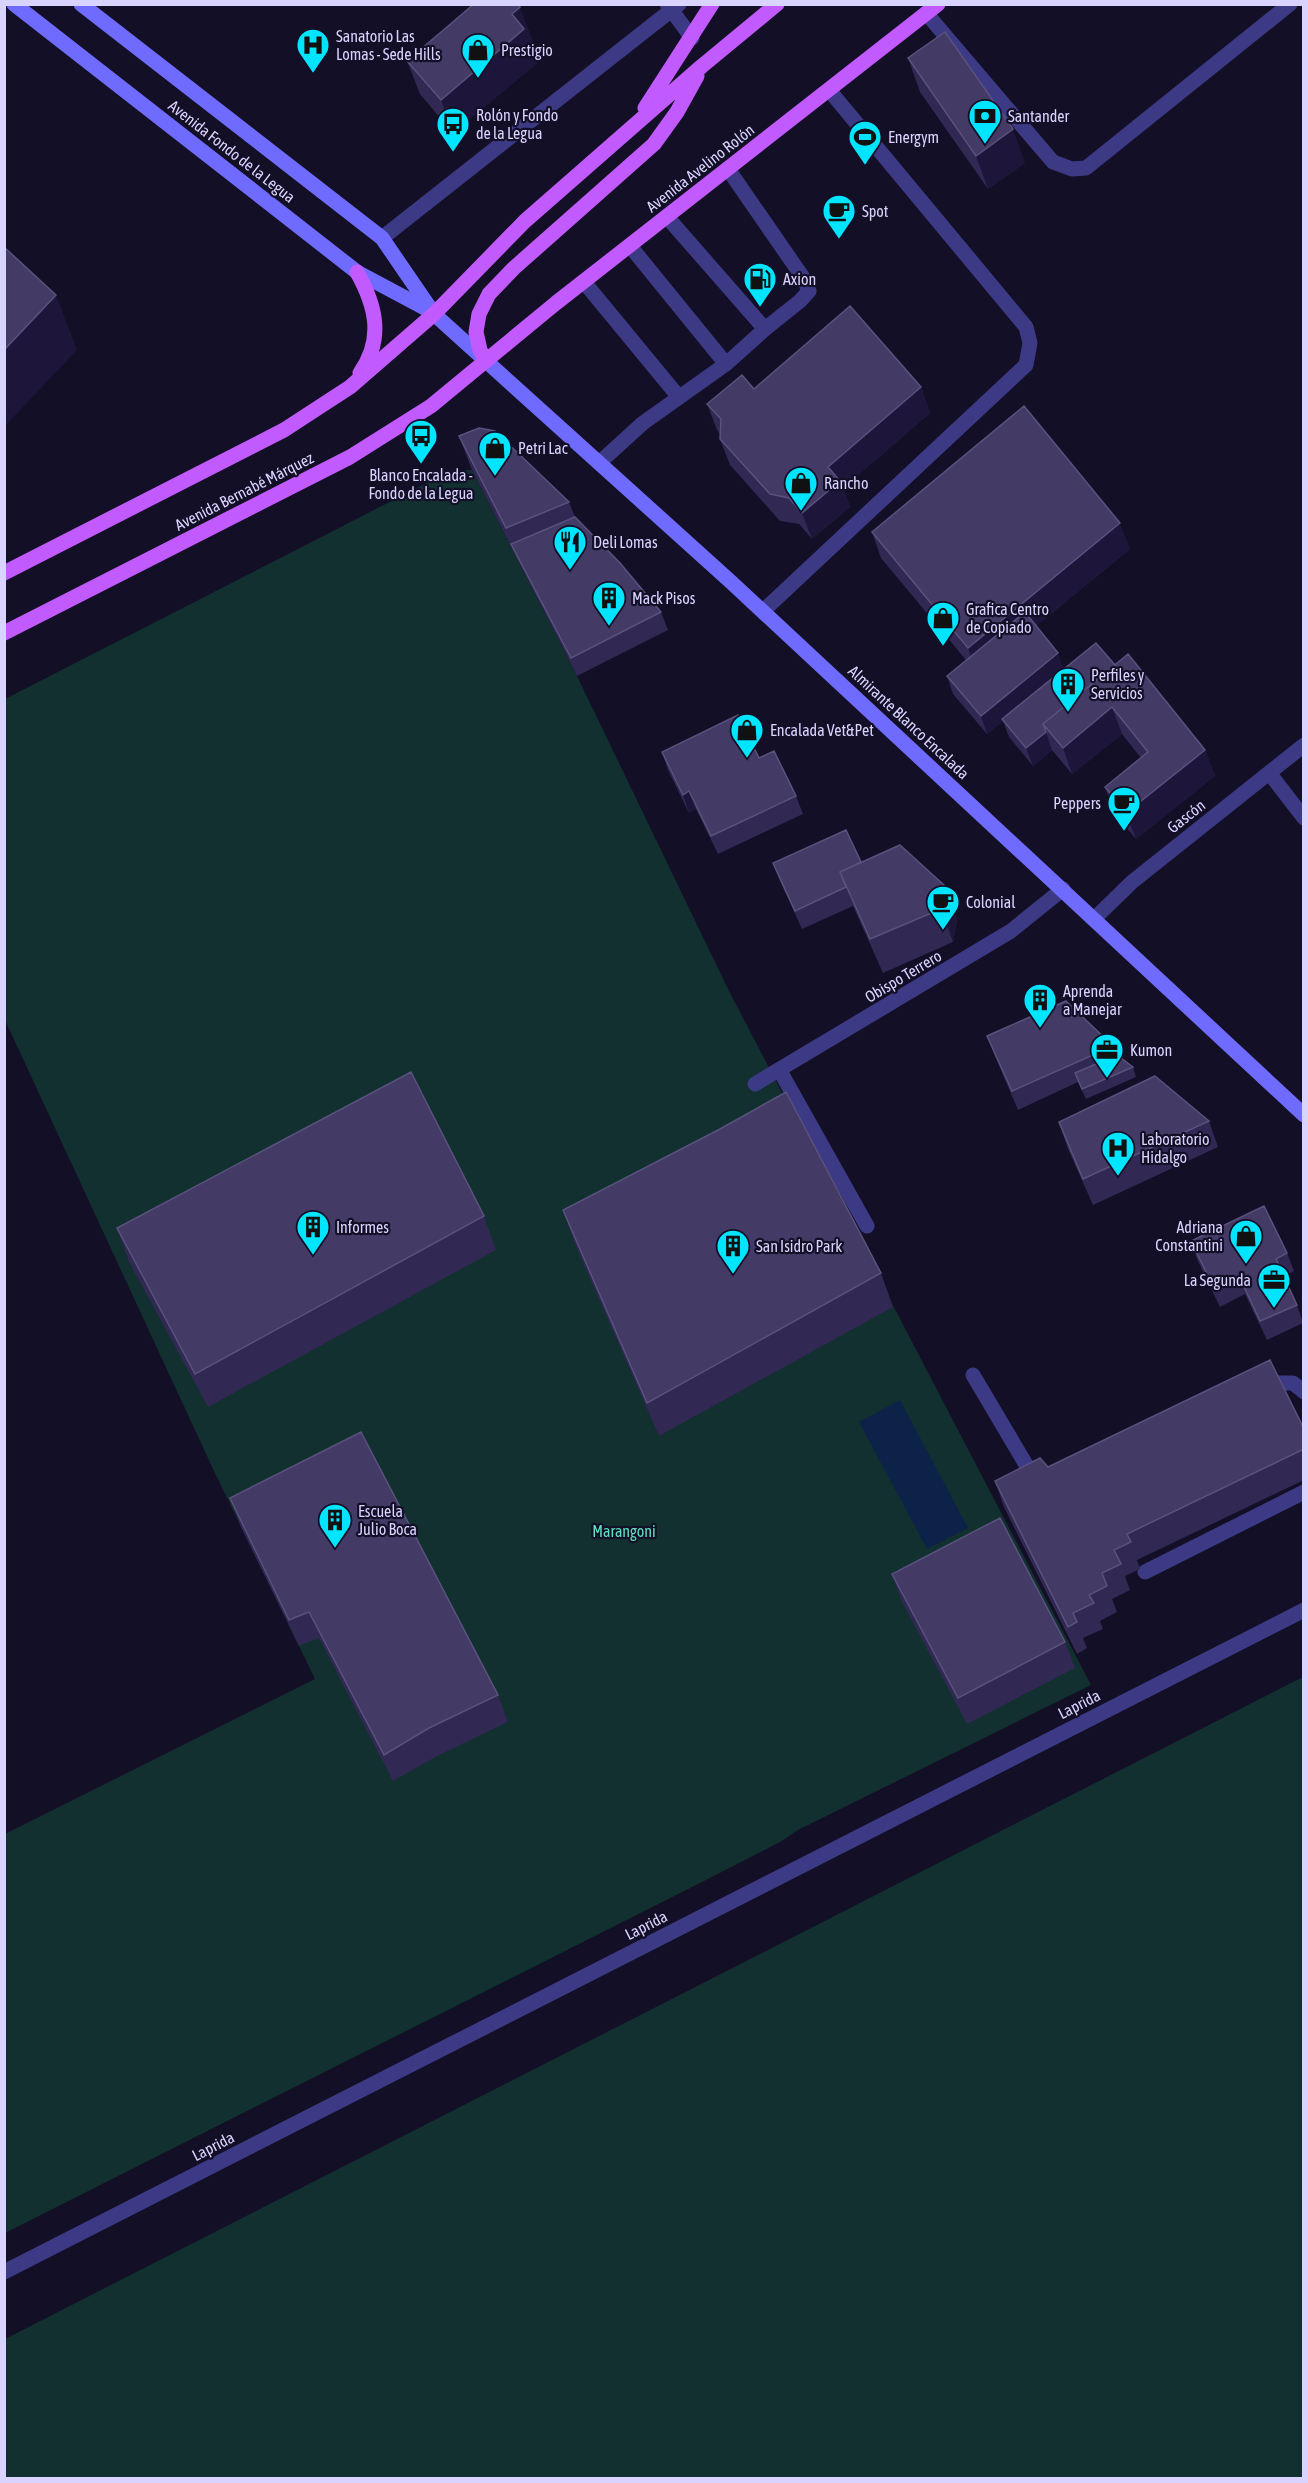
<svg xmlns="http://www.w3.org/2000/svg" width="1308" height="2483" viewBox="0 0 1308 2483" font-family="'Asap Condensed',sans-serif">
<rect width="100%" height="100%" fill="#130f26"/>
<path fill="#12302f" d="M452,470H472L577,676L729,991L1091,1685L798,1830L780,1842L706,1880L5,2233V1834L315,1679L214,1471L5,1020V699Z
M1303,1677V2478H5V2339Z"/>
<path fill="#0c2248" d="M900,1400L968,1528L927,1549L859,1422Z"/>
<g fill="none" stroke-linecap="round" stroke-linejoin="round">
<path stroke="#3d3a85" stroke-width="15" d="M926,13L1053,162L1072,169L1086,168L1290,4
M667,217L765,329
M630,246L726,364
M584,282L678,396
M599,463L643,423L726,364L765,329L800,301L809,291L804,279L728,169
M763,611L1026,365L1030,343L1026,327L829,90
M1270,774L1304,818
M780,1071L867,1226
M755,1084L1011,931L1063,889
M973,1375L1028,1468L1043,1473
M1263,1385L1268,1383H1293L1304,1392
M1145,1572L1304,1492"/>
<path stroke="#3d3a85" stroke-width="15" d="M667,4L692,38
M1094,919L1132,882L1304,745
M4,2272L1304,1610"/>
<path stroke="#3d3a85" stroke-width="15" d="M382,238L679,4"/>
<path stroke="#6f6bff" stroke-width="15" d="M14,4L357,272L432,312
M81,4L382,238L434,314L731,582L1304,1115"/>
<path stroke="#c25bff" stroke-width="15" d="M645,108L712,4
M357,272C376,306 384,339 360,373
M486,361L480,350L476,332L479,314L489,294L514,268L654,144L677,112L697,76
M4,573L284,430L350,387L434,314L525,221L702,66L777,4
M4,633L350,457L431,406L556,303L938,4"/>
</g>
<path fill="#312854" d="M533,41L530,43L537,63L453,133L420,94L407,61Z
M908,58L1025,163L988,189L920,92Z
M921,387L930,413L843,488L850,507L812,539L799,524L780,521L730,465L720,439V434L717,430L707,404L754,389Z
M459,436L569,502L575,517L661,612L668,630L577,676L472,470Z
M872,532L1130,549L1036,626L1064,669L1115,665L1205,750L1215,776L1136,839L1115,814L1105,787L1141,758L1122,734L1072,774L1052,750L1033,766L1009,737L1003,721L987,734L953,694L947,676L966,660L881,558Z
M662,752L759,758L796,796L803,814L718,854L696,809L689,813L668,770Z
M861,862L945,886L957,920L953,942L883,973L853,906L802,929L780,881L773,863Z
M987,1036L1113,1046L1117,1055L1133,1067L1136,1077L1086,1099L1078,1082L1018,1110L994,1054Z
M1209,1121L1218,1147L1093,1205L1068,1149L1059,1122Z
M563,1210L881,1273L893,1307L659,1436L575,1244Z
M484,1216L496,1250L208,1407L129,1262L117,1228Z
M1191,1241L1287,1253L1294,1271L1284,1277L1297,1305L1303,1323L1267,1340L1245,1294L1220,1307L1197,1259Z
M1304,1429V1480L1137,1560L1140,1569L1125,1576L1130,1590L1112,1599L1117,1612L1100,1621L1103,1629L1083,1638L1087,1648L1077,1654L1004,1507L995,1481L1048,1467Z
M230,1498L498,1695L508,1722L439,1755L393,1781L319,1638L299,1646L240,1525Z
M892,1574L1065,1642L1075,1668L967,1724L901,1600Z"/>
<path fill="#1d163a" d="M520,7L533,41L530,43L537,63L453,133L441,100L512,14Z
M1013,129L1025,163L988,189L976,156Z
M56,295L77,350L4,427V350Z
M921,387L930,413L843,488L850,507L812,539L802,513L828,467Z
M1120,523L1130,549L977,674L968,648Z
M1058,653L1064,671L1002,719L1003,721L987,734L981,716Z
M1112,707L1122,734L1072,774L1063,748Z
M1046,732L1052,750L1033,766L1026,748Z
M1205,750L1215,776L1136,839L1126,813Z
M689,791L696,809L689,813L683,795Z
M945,886L957,920L953,942L941,909Z"/>
<path fill="#433a66" stroke="#5a527e" stroke-width="1.5" d="M474,4H518L520,7L512,14L524,29L441,100L407,61Z
M945,32L1013,129L976,156L908,58Z
M4,247L56,295L4,350Z
M850,306L921,387L828,467L840,481L802,513L789,498L770,494L720,439L721,419L707,404L742,375L754,389Z
M1024,406L1120,523L968,648L872,532Z
M479,428L495,431L569,502L506,528L459,436Z
M575,517L620,563L661,612L571,658L511,544Z
M1025,612L1058,653L981,716L947,676Z
M1096,643L1115,665L1043,724L1046,732L1026,748L1002,719Z
M1128,654L1205,750L1126,813L1105,787L1148,752L1112,707L1063,748L1043,724Z
M738,715L759,758L774,751L796,796L711,836L689,791L683,795L662,752Z
M846,830L861,862L840,872L846,887L795,911L773,863Z
M900,845L945,886L941,909L870,939L840,872Z
M1066,1001L1113,1046L1012,1091L987,1036Z
M1117,1055L1133,1067L1082,1089L1075,1073Z
M411,1072L484,1216L195,1374L117,1228Z
M1155,1076L1209,1121L1083,1179L1059,1122Z
M786,1092L881,1273L647,1403L563,1210L720,1129Z
M1264,1206L1287,1253L1276,1259L1297,1305L1260,1321L1239,1276L1214,1288L1191,1241Z
M1270,1360L1304,1429V1449L1127,1534L1131,1542L1114,1550L1121,1564L1102,1573L1107,1586L1089,1595L1094,1603L1073,1613L1077,1622L1068,1627L995,1481L1040,1458L1048,1467Z
M361,1432L498,1695L429,1728L384,1755L309,1612L289,1620L230,1498Z
M1000,1518L1065,1642L958,1698L892,1574Z"/>
<defs>
<g id="hospital-pin" transform="scale(1.725)"><path d="M0 17L-7.5 6A9.5 9.5 0 1 1 7.5 6Z" fill="#00e5ff" stroke="#130f26"/><path d="M-5-5h3v3.5h4V-5h3V5h-3V1.5h-4V5h-3Z" fill="#111"/></g>
<g id="shop-pin" transform="scale(1.725)"><path d="M0 17L-7.5 6A9.5 9.5 0 1 1 7.5 6Z" fill="#00e5ff" stroke="#130f26"/><path d="M-5-2.5h2.3a2.7 3.5 0 0 1 5.4 0H5L5.5 6h-11ZM-1.5-2.5h3a1.5 2.3 0 0 0-3 0Z" fill="#111"/></g>
<g id="bank-pin" transform="scale(1.725)"><path d="M0 17L-7.5 6A9.5 9.5 0 1 1 7.5 6Z" fill="#00e5ff" stroke="#130f26"/><path d="M-6-4H6V4H-6ZM0-2.3a2.3 2.3 0 1 0 0 4.6a2.3 2.3 0 1 0 0-4.6Z" fill="#111"/></g>
<g id="bus-pin" transform="scale(1.725)"><path d="M0 17L-7.5 6A9.5 9.5 0 1 1 7.5 6Z" fill="#00e5ff" stroke="#130f26"/><path d="M-5-6H5V4H4V6H2V4H-2V6H-4V4H-5ZM-3.5-4V0h7V-4ZM-3.5 1.2v1.5H-2V1.2ZM2 1.2v1.5H3.5V1.2Z" fill="#111"/></g>
<g id="stadium-pin" transform="scale(1.725)"><path d="M0 17L-7.5 6A9.5 9.5 0 1 1 7.5 6Z" fill="#00e5ff" stroke="#130f26"/><path d="M0-5a6.5 5 0 1 0 0 10a6.5 5 0 1 0 0-10ZM-3.5-1.8h7v3.6h-7Z" fill="#111"/></g>
<g id="cafe-pin" transform="scale(1.725)"><path d="M0 17L-7.5 6A9.5 9.5 0 1 1 7.5 6Z" fill="#00e5ff" stroke="#130f26"/><path d="M-5.5-4.5H6V0H3Q3 3.5 0 3.5H-2.5Q-5.5 3.5-5.5 0ZM3-3.2v2h1.7v-2ZM-6 4.5H4V6H-6Z" fill="#111"/></g>
<g id="fuel-pin" transform="scale(1.725)"><path d="M0 17L-7.5 6A9.5 9.5 0 1 1 7.5 6Z" fill="#00e5ff" stroke="#130f26"/><path d="M-5.5-6h7V0h2V4h1.3V-2.5L3-4.5l.8-.8L6-3V5H2.5V1h-1V6h-7ZM-4.2-4.7v3.2H.2V-4.7Z" fill="#111"/></g>
<g id="restaurant-pin" transform="scale(1.725)"><path d="M0 17L-7.5 6A9.5 9.5 0 1 1 7.5 6Z" fill="#00e5ff" stroke="#130f26"/><path d="M-5-6h1v4h1v-4h1v4h1v-4h1v5L-1.5 .5V6h-2V.5L-5-1ZM5-6V6H3V1.5H1.5Q1.5-4 5-6Z" fill="#111"/></g>
<g id="building-pin" transform="scale(1.725)"><path d="M0 17L-7.5 6A9.5 9.5 0 1 1 7.5 6Z" fill="#00e5ff" stroke="#130f26"/><path d="M-4-6H4V6H1V3H-1V6H-4ZM-2.5-4.3h1.7v1.8h-1.7ZM.8-4.3h1.7v1.8H.8ZM-2.5-1h1.7V.8h-1.7ZM.8-1h1.7V.8H.8Z" fill="#111"/></g>
<g id="office-pin" transform="scale(1.725)"><path d="M0 17L-7.5 6A9.5 9.5 0 1 1 7.5 6Z" fill="#00e5ff" stroke="#130f26"/><path d="M-6-3h4V-5.5h4V-3h4V5H-6ZM-1-4.5V-3h2v-1.5ZM-6 0V1H6V0Z" fill="#111"/></g>
</defs>
<g fill-rule="evenodd">
<use href="#hospital-pin" x="313" y="45"/>
<use href="#shop-pin" x="478" y="50"/>
<use href="#bank-pin" x="985" y="116"/>
<use href="#bus-pin" x="453" y="124"/>
<use href="#stadium-pin" x="865" y="137"/>
<use href="#cafe-pin" x="839" y="211"/>
<use href="#fuel-pin" x="760" y="279"/>
<use href="#bus-pin" x="421" y="436"/>
<use href="#shop-pin" x="495" y="448"/>
<use href="#shop-pin" x="801" y="483"/>
<use href="#restaurant-pin" x="570" y="542"/>
<use href="#building-pin" x="609" y="598"/>
<use href="#shop-pin" x="943" y="618"/>
<use href="#building-pin" x="1068" y="684"/>
<use href="#shop-pin" x="747" y="730"/>
<use href="#cafe-pin" x="1124" y="803"/>
<use href="#cafe-pin" x="943" y="902"/>
<use href="#building-pin" x="1040" y="1000"/>
<use href="#office-pin" x="1107" y="1050"/>
<use href="#hospital-pin" x="1118" y="1148"/>
<use href="#building-pin" x="313" y="1227"/>
<use href="#shop-pin" x="1246" y="1236"/>
<use href="#building-pin" x="733" y="1246"/>
<use href="#office-pin" x="1274" y="1280"/>
<use href="#building-pin" x="335" y="1520"/>
</g>
<g text-anchor="middle" dominant-baseline="central" stroke-width="4.5" stroke-linejoin="round" paint-order="stroke">
<g font-size="16" fill="#d9d4ff" stroke="#130f26" text-anchor="start">
<text x="336" y="36">Sanatorio Las<tspan x="336" dy="18">Lomas - Sede Hills</tspan></text>
<text x="501" y="50">Prestigio</text>
<text x="476" y="115">Rolón y Fondo<tspan x="476" dy="18">de la Legua</tspan></text>
<text x="1008" y="116">Santander</text>
<text x="888" y="137">Energym</text>
<text x="862" y="211">Spot</text>
<text x="783" y="279">Axion</text>
<text x="518" y="448">Petri Lac</text>
<text x="421" y="475" text-anchor="middle">Blanco Encalada -<tspan x="421" dy="18">Fondo de la Legua</tspan></text>
<text x="824" y="483">Rancho</text>
<text x="593" y="542">Deli Lomas</text>
<text x="632" y="598">Mack Pisos</text>
<text x="966" y="609">Grafica Centro<tspan x="966" dy="18">de Copiado</tspan></text>
<text x="1091" y="675">Perfiles y<tspan x="1091" dy="18">Servicios</tspan></text>
<text x="770" y="730">Encalada Vet&amp;Pet</text>
<text x="1101" y="803" text-anchor="end">Peppers</text>
<text x="966" y="902">Colonial</text>
<text x="1063" y="991">Aprenda<tspan x="1063" dy="18">a Manejar</tspan></text>
<text x="1130" y="1050">Kumon</text>
<text x="1141" y="1139">Laboratorio<tspan x="1141" dy="18">Hidalgo</tspan></text>
<text x="336" y="1227">Informes</text>
<text x="1223" y="1227" text-anchor="end">Adriana<tspan x="1223" dy="18">Constantini</tspan></text>
<text x="756" y="1246">San Isidro Park</text>
<text x="1251" y="1280" text-anchor="end">La Segunda</text>
<text x="358" y="1511">Escuela<tspan x="358" dy="18">Julio Boca</tspan></text>
</g>
<g font-size="16" fill="#d9d4ff" stroke="#130f26">
<text transform="translate(232 151) rotate(38)">Avenida Fondo de la Legua</text>
<text transform="translate(700 168) rotate(-38)">Avenida Avelino Rolón</text>
<text transform="translate(244 491) rotate(-27)">Avenida Bernabé Márquez</text>
<text transform="translate(909 722) rotate(43)">Almirante Blanco Encalada</text>
<text transform="translate(1186 816) rotate(-38)">Gascón</text>
<text transform="translate(903 976) rotate(-31)">Obispo Terrero</text>
<text transform="translate(1079 1704) rotate(-27)">Laprida</text>
<text transform="translate(646 1925) rotate(-27)">Laprida</text>
<text transform="translate(213 2146) rotate(-27)">Laprida</text>
</g>
<g font-size="16" fill="#5fe0c0" stroke="#130f26">
<text x="624" y="1531">Marangoni</text>
</g>
</g>
<rect width="1308" height="2483" fill="none" stroke="#d9d4ff" stroke-width="12"/>
</svg>
